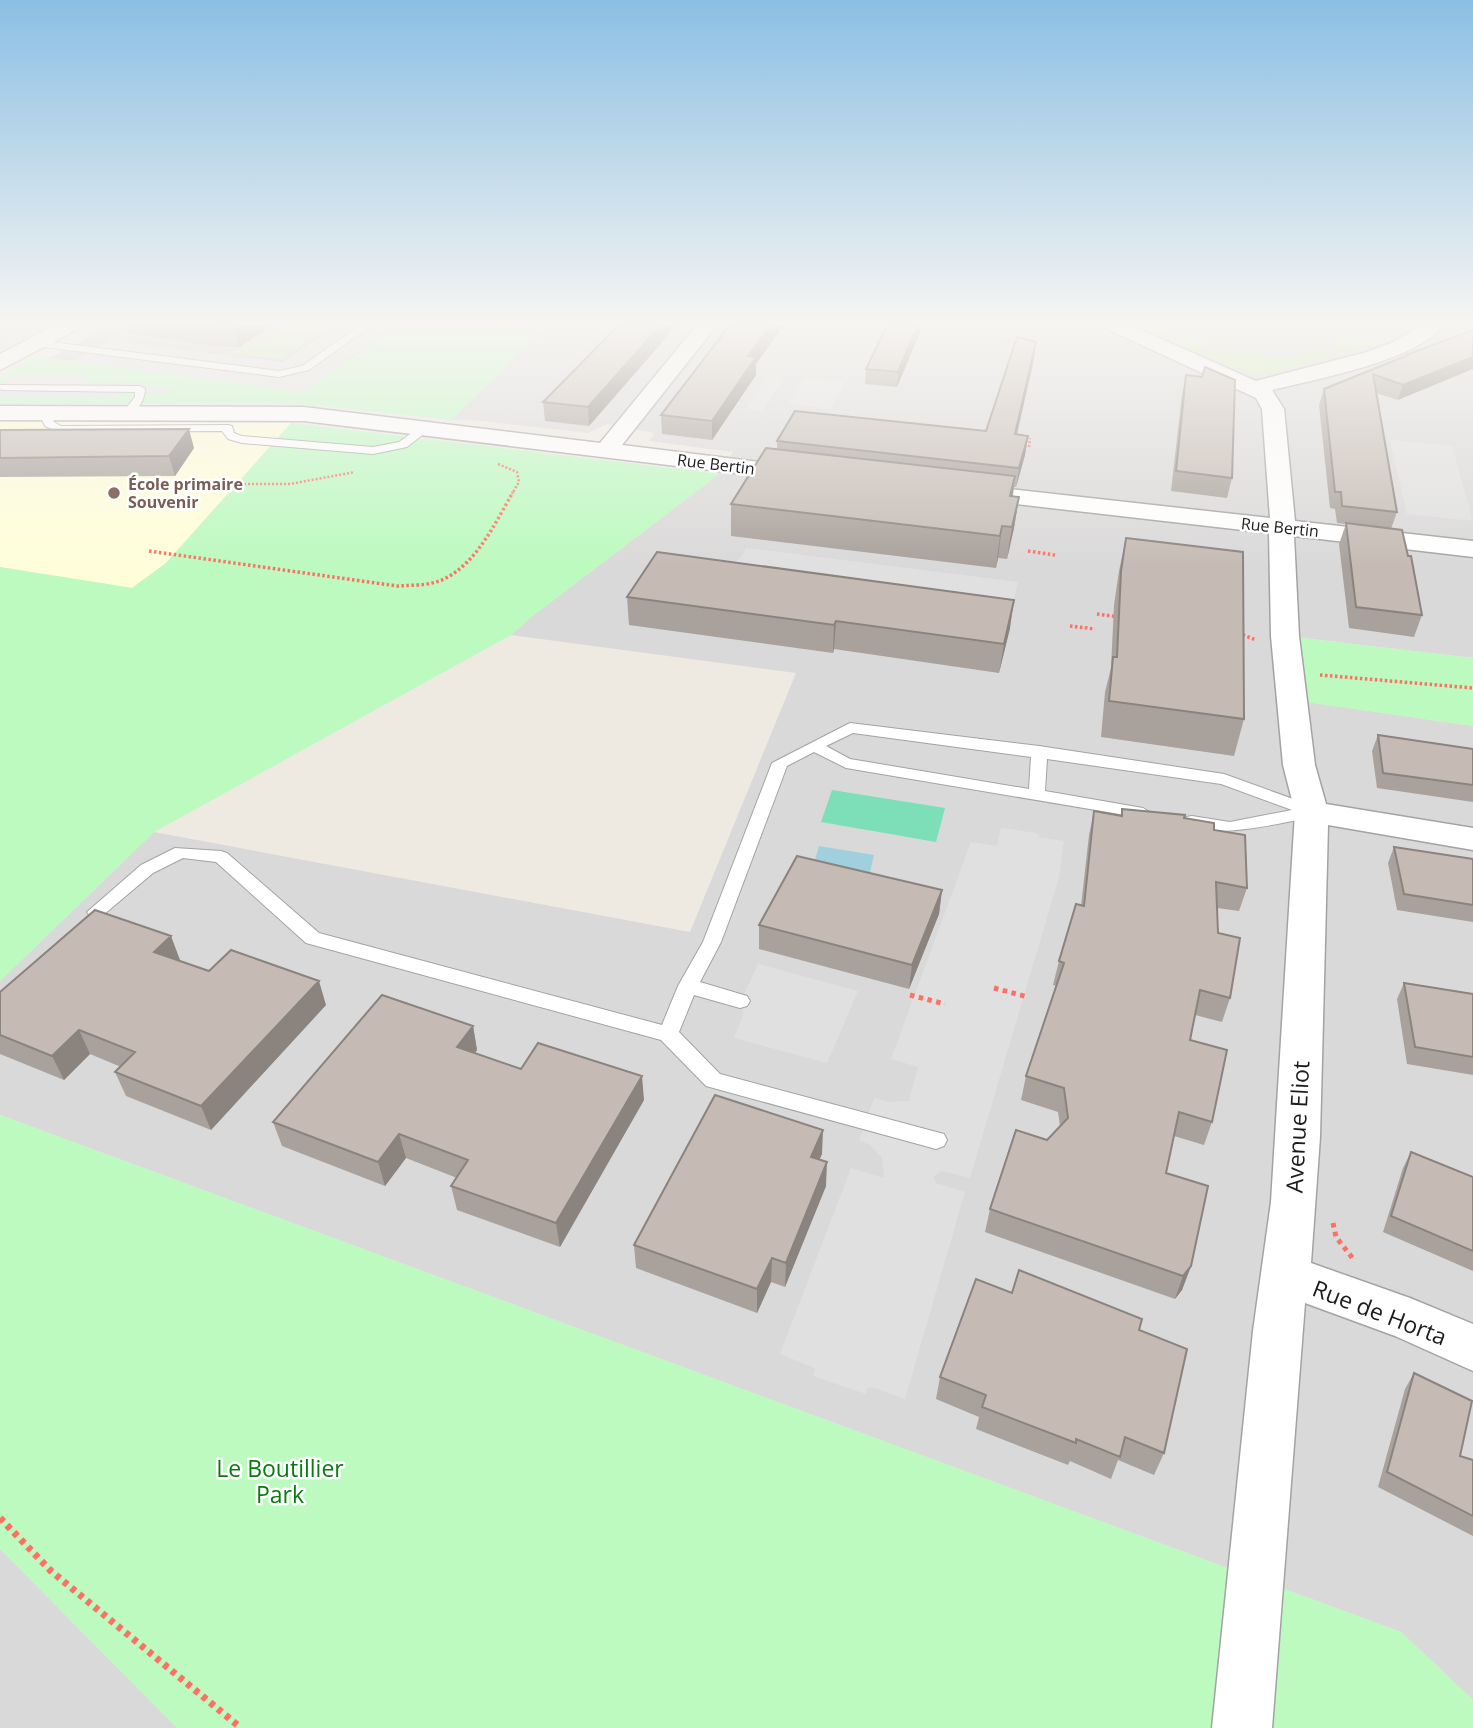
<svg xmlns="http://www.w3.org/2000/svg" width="1473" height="1728" viewBox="0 0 1473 1728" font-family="'Open Sans',sans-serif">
<rect width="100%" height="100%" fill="#eee9e1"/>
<path fill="#dad9d9" d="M0,325H50L0,351Z
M548,325H1473V658L1286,636L1293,700L1473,726V1700L1401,1632L0,1115V981L154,832L690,932L796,673L511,635L530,618L719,474L733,452L649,441L655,433L607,424L588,433L471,420H451Z
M0,1549L177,1728H0Z"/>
<path fill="#fffed9" d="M0,422L291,423L166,563L132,588L0,567Z"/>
<path fill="#cacaca" d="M110,325H399L303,392L50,358Z"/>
<path fill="#c8eaa5" d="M332,325L282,359L229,354L250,341L261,343L284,327L271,326Z
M1153,325H1174L1167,330L1207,346L1243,354L1245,349L1259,350L1263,356L1298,355L1344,344L1334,339L1345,337L1379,343L1270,374C1237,377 1177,343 1145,329Z"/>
<path fill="#bcfabf" d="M399,325H548L451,420L315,405L257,403L0,404V378L36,356L302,392Z
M291,423L719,474L530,618L511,635L154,832L0,981V567L132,588L166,563Z
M1285,636L1473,658V726L1293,700Z
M0,1115L1401,1632L1473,1700V1728H177L0,1549Z"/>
<path fill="#7cdfb7" d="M832,790L945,808L936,842L821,822Z"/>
<path fill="#e0e0e0" d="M338,325H395L303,392L74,361L110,341L283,362Z
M12,376H87L82,382L141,383L147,388L175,387L169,394H133L131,391H124L118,397L0,398V388Z
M768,376L784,378L762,411L746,409Z
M803,378L845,382L831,409L788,404Z
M1390,440L1452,446L1473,521L1407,514Z
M746,548L1018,582L1009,617L724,571L742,556Z
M1001,828L1037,833L1040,838L1064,841L1059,877L970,1178L941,1171L933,1177L936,1183L965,1192L905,1399L872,1387L867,1388L866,1394L813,1376L815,1369L812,1367L780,1354L851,1168L884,1178L882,1158L870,1145L859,1140L874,1098L888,1102L909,1101L918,1067L891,1059L971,842L997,846Z
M758,964L858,991L827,1063L734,1038L743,1016L745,992Z"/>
<path fill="#a0d0dd" d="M819,846L874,855L870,872L814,863Z"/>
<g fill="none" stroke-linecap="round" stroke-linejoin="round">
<g stroke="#a3a3a3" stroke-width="2">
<path id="service" d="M361,325H372L309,370L279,377L36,346L31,343L36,340L279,371L302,366Z
M0,385L140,386L145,389C145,399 138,412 128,415L123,412L135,397V392L3,390L0,389Z
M40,411H48L54,422L61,426L228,425L232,426L234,433L242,436L373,447L399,442L420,427L430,429L407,447L373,454L242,443L228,439L222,431L59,432L45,426L39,413Z
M850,723L1039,746L1224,774L1318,808L1320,812L1312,817C1285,822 1203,843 1184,821L1186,817L1192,816L1230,822L1292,810L1221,784L1047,759L1045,791L1143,808L1151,813L1143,818L846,768L814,752L787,766L721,942L700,982L747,996L750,1001L747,1006L740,1008L694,995L679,1032L720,1074L944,1134L947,1140L944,1146L936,1149L706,1086L661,1040L306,943L216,862L183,858L153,873L102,916H90L87,912L141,865L175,848L221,851L227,853L319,933L662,1025L678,986L703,942L772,763ZM853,733L1031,757L1029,789L850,759L826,746Z"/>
</g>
<g stroke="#a3a3a3" stroke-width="3">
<path id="minor" d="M697,325H717L622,445L801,467L809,469L813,474L809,479L801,481L304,421L0,420V406L304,407L600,443Z
M1104,325H1130L1256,381L1367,352L1391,343L1422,325H1443C1420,360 1313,380 1272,390L1284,409L1295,521L1473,541V557L1294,536L1299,636L1315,765L1326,804L1473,828V850L1328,825L1320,1137L1311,1263L1410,1298L1473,1324V1371L1395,1336L1305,1303L1272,1728H1212L1253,1331L1271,1202L1295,812L1283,765L1271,636L1269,533L972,499L963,497L960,492L963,487L972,485L1270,518L1262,409L1256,398L1107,329Z"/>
</g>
<g stroke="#a3a3a3" stroke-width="3">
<path id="tertiary" d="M55,325H82L78,329L0,370V354Z"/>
</g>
<path stroke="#fd7063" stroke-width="2.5" stroke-dasharray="2 2" stroke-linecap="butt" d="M795,331L811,332
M1008,342L1009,338
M1029,447L1030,438
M498,464L517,472L519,482L512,494
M196,484H290L355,472"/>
<path stroke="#fd7063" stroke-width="3.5" stroke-dasharray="2.5 2.5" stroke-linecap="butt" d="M149,551L397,586C413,585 431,586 446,578C477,562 496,522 513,492
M1028,551L1055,555
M1097,614L1119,617
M1070,626L1095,629
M1238,633L1256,640
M1320,675L1473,688"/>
<path stroke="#fd7063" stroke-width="5" stroke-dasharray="4.5 4.5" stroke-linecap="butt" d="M994,988L1028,997
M910,995L945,1004
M1333,1223L1336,1237L1354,1260"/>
<path stroke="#fd7063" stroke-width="7" stroke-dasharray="5 5" stroke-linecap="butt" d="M0,1518L51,1571L241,1728"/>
<use href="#service" fill="#fff" fill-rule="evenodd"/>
<use href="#minor" fill="#fff" fill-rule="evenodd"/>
<use href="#tertiary" fill="#fff" fill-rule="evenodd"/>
</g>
<path fill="#a9a19b" d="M124,325H273L239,347H222L126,333Z
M619,325H677L589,426L545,421L543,402Z
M887,325H923L897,387L865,384L866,369Z
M1473,330L1398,400L1376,393L1397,512L1391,529L1408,556L1422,615L1414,637L1349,628L1339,544L1346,524L1337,523L1335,509L1330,508L1319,405L1324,389L1405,356L1406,355Z
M1034,359L1017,435L1028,436L1025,455L1016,487H1014L1013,496L1019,497L1014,528L1007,559L998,558L996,568L731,536V504L777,449V441L986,431Z
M756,364V375L712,440L662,434L661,415Z
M1186,375L1232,478L1227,498L1171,491L1182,394Z
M0,430L194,448L175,476L0,477Z
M1126,538L1244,719L1234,756L1101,737L1105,692L1111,668L1114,605L1119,571Z
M627,597L1010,628L999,673L834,649L833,653L629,625Z
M1378,735L1473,749V802L1377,788L1372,751Z
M1122,809L1184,818L1214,830L1247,888L1239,911L1217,908L1218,933L1230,998L1222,1022L1195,1015L1190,1040L1212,1122L1204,1145L1174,1136L1166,1173L1191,1266L1182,1290L1175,1299L985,1232L990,1209L1047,1140L1060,1126L1058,1112L1021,1100L1026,1076L1057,986L1053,985L1059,961L1081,906L1089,835L1094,811L1121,815Z
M1394,847L1473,859V922L1397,910L1388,863Z
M942,890L939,914L909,989L759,949V925Z
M180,960L179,961L209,971L326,1005L211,1130L126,1096L115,1072L121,1067L90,1054L64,1080L0,1054V992Z
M1404,983L1473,994V1075L1407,1064L1397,999Z
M473,1026L477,1050L475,1053L521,1069L644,1100L560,1247L457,1210L451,1186L457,1178L406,1158L385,1186L282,1146L273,1122Z
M1411,1152L1473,1177V1271L1383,1232L1403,1168Z
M822,1154L819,1159L826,1186L785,1287L771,1282L757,1313L636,1268L634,1245Z
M1012,1293L1139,1330L1164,1453L1154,1475L1118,1460L1111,1479L1070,1461L1068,1465L976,1429L979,1417L936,1399L940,1377Z
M1414,1373L1460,1456L1473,1460V1536L1378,1487L1405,1389Z"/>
<path fill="#8a837e" d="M241,325H273L239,347L234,329Z
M661,325H677L589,426L588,407Z
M771,325H784L756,364V375L712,440V421L748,356Z
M918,325H923L897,387L898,372Z
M1036,342L1034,359L1012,453L1015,434Z
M1473,357V369L1398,400L1403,385Z
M189,429L194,448L175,476L169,456Z
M1028,436L1025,455L1016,487L1019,468Z
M1015,476L1011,506L1006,527L1010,496Z
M1019,497L1014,528L1007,559L1012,527Z
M1002,526L998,558L996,568L1000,536Z
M1014,600L1010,628L999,673L1004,644Z
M836,621L834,649L833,653L834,625Z
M942,890L939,914L909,989L912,965Z
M171,936L180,960L164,976L154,952Z
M319,981L326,1005L211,1130L201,1106Z
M473,1026L477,1050L461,1071L457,1047Z
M79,1030L90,1054L64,1080L52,1056Z
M642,1076L644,1100L560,1247L556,1223Z
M823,1130L822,1154L810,1181L811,1157Z
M399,1134L406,1158L385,1186L378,1162Z
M827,1162L826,1186L785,1287L786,1263Z
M772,1258L771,1282L757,1313V1289Z
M1191,1266L1182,1290L1175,1299L1183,1276Z"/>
<path fill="#c5bbb4" stroke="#8a837e" stroke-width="2" d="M185,325H241L234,329H218Z
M619,325H661L588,407L543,402Z
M730,325H771L748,356L756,357L712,421L661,415Z
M887,325H918L898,372L866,369Z
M1473,330V357L1403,385L1373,374L1397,512L1342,506L1341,492H1335L1324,389L1408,355H1406Z
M1017,337L1036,342L1015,434L1028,436L1019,468L777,441L795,411L986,431Z
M1205,367L1235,380L1232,478L1176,471L1186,375L1202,377Z
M189,429L169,456L0,458V430Z
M766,448L1015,476L1010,496L1019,497L1012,527L1002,526L1000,536L731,504Z
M1346,523L1402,530L1408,556H1411L1422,615L1356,607Z
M1126,538L1243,552L1244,719L1109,701L1113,657H1117L1121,571Z
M657,552L1014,600L1004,644L836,621L834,625L627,597Z
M1378,735L1473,749V785L1383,773Z
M1122,809L1185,815L1184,818L1214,823V830L1245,835L1247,888L1216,882L1218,933L1240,938L1230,998L1200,990L1190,1040L1227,1050L1212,1122L1179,1112L1166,1173L1208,1186L1191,1266L1183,1276L990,1209L1016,1130L1047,1140L1068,1118L1064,1088L1026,1076L1064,963L1059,961L1076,904L1084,906L1094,811L1122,816Z
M1394,847L1473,859V905L1404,894Z
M797,856L942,890L912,965L759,925Z
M95,910L171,936L154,952L209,971L231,950L319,981L201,1106L115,1072L135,1052L79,1030L52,1056L0,1035V992Z
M1404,983L1473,994V1057L1415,1047Z
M382,995L473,1026L457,1047L521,1069L538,1043L642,1076L556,1223L451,1186L468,1160L399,1134L378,1162L273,1122Z
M715,1095L823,1130L811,1157L827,1162L786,1263L772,1258L757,1289L634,1245Z
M1411,1152L1473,1177V1251L1391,1216Z
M1019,1270L1142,1319L1139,1330L1187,1349L1164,1453L1125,1437L1120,1457L1076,1439V1443L982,1407L986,1395L940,1377L976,1279L1012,1293Z
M1414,1373L1472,1401L1460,1456L1473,1460V1516L1387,1472Z"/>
<linearGradient id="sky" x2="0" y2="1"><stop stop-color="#8bbfe4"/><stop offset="0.57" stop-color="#f7f5f2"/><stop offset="1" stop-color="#f7f5f2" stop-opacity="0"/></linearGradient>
<rect width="1473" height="567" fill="url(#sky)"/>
<circle fill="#8d6e63" stroke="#fff" stroke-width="2.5" cx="114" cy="493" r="7"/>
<g text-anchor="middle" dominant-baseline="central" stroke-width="5" stroke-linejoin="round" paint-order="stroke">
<g font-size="16" fill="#1c1c1c" stroke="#fff">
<text transform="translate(716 464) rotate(7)">Rue Bertin</text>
<text transform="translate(1280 527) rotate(6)">Rue Bertin</text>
</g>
<g font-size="16" font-weight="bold" fill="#785e54" stroke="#fff" text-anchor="start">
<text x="128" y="484">École primaire<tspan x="128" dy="18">Souvenir</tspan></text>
</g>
<g font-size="23" fill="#1c1c1c" stroke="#fff">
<text transform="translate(1297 1127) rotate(-87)">Avenue Eliot</text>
<text transform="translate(1380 1312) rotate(21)">Rue de Horta</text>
</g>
<g font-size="23" fill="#097b10" stroke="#fff">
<text x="280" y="1468">Le Boutillier<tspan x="280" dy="26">Park</tspan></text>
</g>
</g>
</svg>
